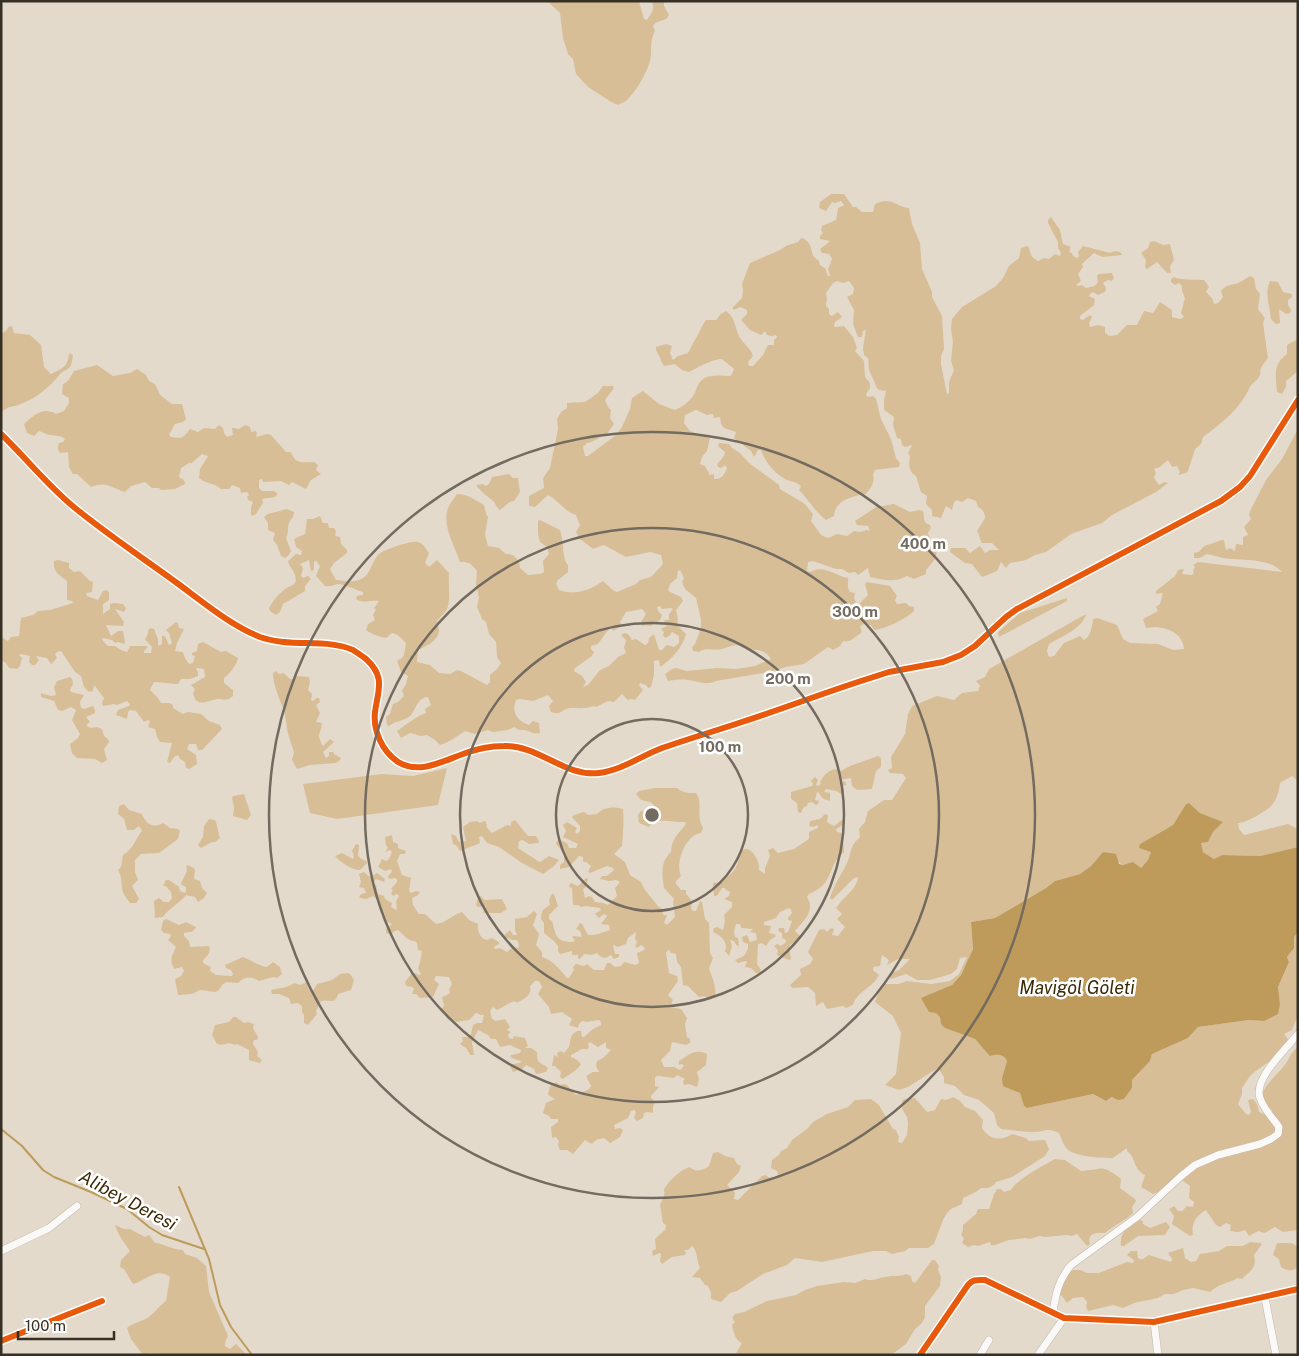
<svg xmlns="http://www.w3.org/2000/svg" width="1299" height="1356" viewBox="0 0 1299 1356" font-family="'Public Sans',sans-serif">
<rect width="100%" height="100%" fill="#e4dacc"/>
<path fill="#d7be97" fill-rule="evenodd" d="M547,1H639L644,19L647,20C651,14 656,8 651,1H664V6L669,15L666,19L655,23L653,26L655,31C651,38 651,46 651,54C651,67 637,90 628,99C626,102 621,103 618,105L613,103L588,87L576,74L573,59L568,54L563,38L560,13Z
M831,194H844L853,207H856L862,212H873L875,204C893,196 895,207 909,208L912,224L920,243L922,269L932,292V297L942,316L944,349L941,356V364L947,394L949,393V382L954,370L951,361L953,342L951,329L952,319L962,307L996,286L1003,278L1009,266L1019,258L1021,248L1028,246L1032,257L1038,261L1044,258L1049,259L1055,254L1060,256L1061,253L1058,248V242L1048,223V220L1051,217L1060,230L1063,244L1071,247L1069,252L1072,253L1073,256L1077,258L1079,256L1078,252L1083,246L1110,253L1115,251L1120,252L1122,255L1102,257L1094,253L1082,264L1083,267L1078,274L1081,281L1076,285L1079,286L1082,285L1086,288L1095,286L1098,282L1097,276L1099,274L1112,273L1114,278L1112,281L1108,280L1103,283L1106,288L1105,292L1098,295L1093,292L1090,294L1089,296L1095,299L1094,305L1080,316V319L1083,320L1090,315L1092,317L1089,323L1090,327L1098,325L1105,327V333L1110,336L1117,335L1127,325H1137L1144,311L1153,313L1160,302L1172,310V317L1180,319L1184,317L1181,313L1185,298L1182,291V286L1179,283L1175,285L1171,282V280L1173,277C1184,281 1193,279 1204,280L1209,287L1206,292L1212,298L1214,304L1218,303L1223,297L1221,291C1225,286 1229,285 1235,284C1240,283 1246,278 1250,276L1254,278L1256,289L1260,294L1258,309L1265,318L1263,323L1268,358C1266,361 1263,364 1261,368C1260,370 1261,373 1260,375C1258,380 1252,383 1250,387C1240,409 1222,423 1203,437L1201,444L1195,449L1188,471L1186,473L1178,475L1180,472L1177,466L1172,467L1168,460L1160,467L1154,469L1156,473L1154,478L1159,485L1164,482L1168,483L1156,492L1112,515L1102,523L1071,534L1046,552L1035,555L1026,560L1010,563L1006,568L1001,562L997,571L982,577L972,564L965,563L950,552L951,548H965L970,553L980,546L985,553L990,550H999L992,543H982C979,539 980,535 977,531L985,518C985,513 983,509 978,507L976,501L968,498L962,502L957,500L954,502L952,510L946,506L941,518L932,516V510L926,504L927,496L921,492L916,476C908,472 909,464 910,456L908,453L912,445L905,447L902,445L901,439L897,438L893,425L894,417L884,410V400L886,391L879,390L877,388L869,370L868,358L864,355L863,348L866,330L863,331L862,337H858L853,324L854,310L847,297L853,294L854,288L849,281L843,283L837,281L833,283L826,293L827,299L826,306L829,309V314L832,316L838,312L842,317L835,322L834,326L835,327L844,326L853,337L857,348L855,351L864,361L865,377L870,383V388L866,394L867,397L873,396L876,399L881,419L891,439L896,458L900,463L899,467L875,470L873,474C875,483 871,487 866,494C853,496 835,500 834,516L826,520C815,512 809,500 799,490L801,486C797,482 792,482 787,480C775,474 765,462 761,450H758L754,457L751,451L734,438L736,432L724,428L721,424L720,417L714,418L713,414L707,415L696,410L685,415L684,423L690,431L710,438L707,451L702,457L700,464L705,466L710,475L714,474V479C721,480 725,474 727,468L725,465L721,468L718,467L717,464L724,456L725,452L718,446L719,443L729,444L732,448L740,453L749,463L779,485L780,489L805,504L813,514L811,521L821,535L828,538L837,534L847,536L854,531L860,532L867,530L870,531L868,526L857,525L855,521L876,507L894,504L910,512L919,510L923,511C925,517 922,523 930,525L931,528L928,533L932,544L936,543L937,544L936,558L926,570V574L914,579L907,576C895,583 884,580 870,577L868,568L858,575L855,572L849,573L842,569H836L813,561L808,562L807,571L810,572C824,564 835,576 848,578C849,584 846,585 850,592L855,593L854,598L856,602L851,605L850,608L853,611L856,612L860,608L859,604L868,595L865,584L867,582L890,586L897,596L895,600L897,604L906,603L909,606L914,607V611C908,618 883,630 874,630L871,625L863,624L860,627L862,632C860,634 850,641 849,641C847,642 845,641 843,641L840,646L833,650L828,647L804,664L785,667L774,671L716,681C706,686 698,681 688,680C682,679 674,680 668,681L665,674L672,669L676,668L687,671L717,668L737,669L755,666L771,659C766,650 758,650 748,649C744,648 741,645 737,645C731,645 727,648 722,649C714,651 706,647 699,652L693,651L692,647L695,644L701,628V620L696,598L685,589L682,582L684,578L680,570L678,571L677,578L670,584L668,591L681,597L683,601L676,610L678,619L677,625L686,634C683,647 671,660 660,667L659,660L654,661V675L651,687L648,688L646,685L640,683L639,685L643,690L635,700L631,699L628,700L622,694L614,702L608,701L596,707L594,706C586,709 578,708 570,708C561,709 562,716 551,712L549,706L553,701L548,695L533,701L520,699L516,700C511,713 518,721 529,725L533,721L539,723L540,733C532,735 527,728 519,730L514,727L508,730L493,732L488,730L475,734L465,731C458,736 447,743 440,745L435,740L427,735L421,736L410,733L401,738L397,731C406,725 416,716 426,713L425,709L431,705L428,697C419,697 416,707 412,714C407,721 396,720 389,726L387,725L386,717L390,714L393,704L398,702L404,696L402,691L406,684L408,676L401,672L397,661L402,658L404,655L406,643C402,639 398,634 392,633L386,638C380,637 371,634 366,630L368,624L375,620L373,615L376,609L374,608L379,601C371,600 363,604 356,599L357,596L363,595V592C356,590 344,584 338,584C333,585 330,587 325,586L316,576L320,566L316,561L314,562V570L311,571L309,560L300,564L303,568L301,576L303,578L308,576L311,579L305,586V591L283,604L280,612L276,615L270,611L269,608C274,599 283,588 293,585L296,581C295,569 290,570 288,561L296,554L301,555L302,551L296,547L294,539L305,534L307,519H313L320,516L323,523H328L329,528H334L336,531L335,536L340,537L341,544L347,550V553L334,563L330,569L336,580C345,581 356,583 363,578C370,574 372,562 378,555C382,550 411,540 418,542C424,544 426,549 429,553L425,563L429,567L437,560L449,573C448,582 451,602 447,609C445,613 440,617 437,621C437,624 439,627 439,630C439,641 426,646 418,650L417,662L430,665L439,673L450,674L457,670L461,671L487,685L490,682V675L497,669L501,663L497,657L496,642L489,634L486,622L482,619L477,607L479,598L476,584L477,571C472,565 469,561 460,562C454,544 442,526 448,508C450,503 454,499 457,494C469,494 474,500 484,505L486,514L488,517L485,534L488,546L499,548L506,554C514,553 520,560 520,568L528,575L540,574L544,572L543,561L549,554L547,547L540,542L538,534V521L540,520L560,530C564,541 562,559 568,565V572L558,580L556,584L559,590C574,596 591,590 603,581L614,591L617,592L636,584L640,580L651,577L663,564L661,555L650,552L626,557L604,545L593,549L580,539L576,532L580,525L576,515C565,512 558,500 548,495L535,507L529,506V496L544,488L543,478L550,468L558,429L557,419L561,412L567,408V403L585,402L598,393L603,386H613L614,388L605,400L608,407L611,410L610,418L614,424L607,434C600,436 595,442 587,443L583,447L585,456H588L616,435L622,427L630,409L632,398L643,391L659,404L675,410C682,407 689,402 693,396C697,390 697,383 703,379C710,374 724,376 731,376L734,369L722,359C715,358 696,368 689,372L682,370L675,364L664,366L661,361C661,356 655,352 656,347L666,344L672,346L670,353L673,360L678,356L688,353L704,323L706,320H716L721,314L726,311C737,319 734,329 741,339C745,345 751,349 753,356L748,362L749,366H753L763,355L768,345H774V340L777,337L776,335L772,336L767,335L765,331L761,335L750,330L741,320L747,314V310L740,307L734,310L732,308L742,298L743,290L742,284L750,263L778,251L786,246L798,242L801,238C810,240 811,248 813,256L819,261L820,265L825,268L828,276H830L828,269L832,259L829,254L822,253L820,249L830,241L820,239V236L823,233L821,230L822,226L836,220L838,208L844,205L841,201L835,203L832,202L826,211L819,208L820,202ZM660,606L662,609L671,608L673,609L669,614V620H665L663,623L667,626L661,629L664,632L663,635L665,638L669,636L672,632L679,636V643L674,647L667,645L662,650H659L654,634L649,638L648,643L645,645L636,639L632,640L628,634L624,633L621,635L626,640L624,648L626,653L618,657L609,666L600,670L588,685L583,687L586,682L582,676L574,671L575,668L592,656L594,652L591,649V646L598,644L611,626L613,631L622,626L620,622L626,612L642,609L646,614L641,622L642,626L645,625L651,626L660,620L662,615L658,611L657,607Z
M1154,241L1163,245L1170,244L1174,260L1170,266L1171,273H1167L1157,262L1147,269L1145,267L1146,260L1141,253L1148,248L1150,242Z
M1270,281L1278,282L1283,292L1292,294V297L1288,300V305L1291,310L1290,313L1286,314L1279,309L1280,323L1276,324L1271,319C1270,306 1264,294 1270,281Z
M12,326L14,333L30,335L41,345L44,367L51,374C63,368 68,367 69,353L73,355C72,359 72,364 70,367C67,370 63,371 60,374C51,386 38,397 23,403C13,408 12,404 1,412V334L7,330L8,327Z
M1298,339V371L1286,381V387L1282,394L1277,392C1276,376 1272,365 1287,354V345Z
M97,365L113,376L130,373L137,369L146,375L149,381L155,384L160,395L172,404H182L186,419L183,422L175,424L169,435L171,437C182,439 183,438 190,429L198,432L204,428L215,429L219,425L223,428L224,433L227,437L233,435L232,428L239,429L245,425L250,427L251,432L256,431L257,433L256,437L267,434L271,435L286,452H291C295,465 305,462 314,462L318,465L316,470L321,474L311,480L306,489L292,482L289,485L281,481L263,482L262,479L259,480V488L262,491H274L278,494L275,497L262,499L263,503L256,514L252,516L251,514V507L253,502L248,500L247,497L249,495L247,492L241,493L240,488L232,485L229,489H221C215,483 206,484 199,478L200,469L208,456L202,454L192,463H189L181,468L179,477L184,480L185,484L175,489L161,490L159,488H152L145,482L131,486L125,492C109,487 107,481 91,487L77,474H73L69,467L68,452L60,453C58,451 57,446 59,443L63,442L65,439C60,435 56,436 50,435C47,435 43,432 39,431L34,436L27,433L24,424C33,416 43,406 56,414L64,411L69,403V398L62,394L63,384L68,381L74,371Z
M1298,429V781L1292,776L1280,783C1279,791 1277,800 1271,806C1265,812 1246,823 1238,823L1239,829L1244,835L1288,824L1298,829V847L1260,856L1222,855L1214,859L1203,852L1200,843L1208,842L1213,832L1223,822L1200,813L1189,803L1186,804L1173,825L1140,844L1151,852L1148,860L1141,868L1123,865L1103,852L1091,866L1080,874L1055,881L1046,888L995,918L971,922L973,949L961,975L952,985L936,1013L941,1017L945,1028L975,1039L990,1055C996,1054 1004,1054 1007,1061L1002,1078L1020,1093L1024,1106L1027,1108L1093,1094L1106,1101L1113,1097L1124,1099L1132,1088V1080L1150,1061L1152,1054L1188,1038L1198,1027L1249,1020L1264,1021L1280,1004L1278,987L1289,962L1287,957L1294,948L1293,937L1298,932V1015L1292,1030L1284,1034L1288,1039C1285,1054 1262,1065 1251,1075C1248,1078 1245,1084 1242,1088V1094L1238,1104L1246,1114L1249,1115L1251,1112L1248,1100L1253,1099L1257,1104L1259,1112L1273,1118L1272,1110L1265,1104L1261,1096C1266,1083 1276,1076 1284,1066C1290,1059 1289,1054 1298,1047V1230L1283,1232L1275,1227L1265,1233L1258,1231L1249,1236L1245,1230L1238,1232L1230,1231L1231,1225L1226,1223L1220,1227L1216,1225L1206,1210C1196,1216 1191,1223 1193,1235L1190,1236L1172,1224L1174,1216L1169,1209L1174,1206L1178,1211H1182L1187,1206L1193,1207L1194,1202L1189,1198L1190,1186L1178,1177L1174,1178L1161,1191L1153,1194L1141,1187L1145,1175C1132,1168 1137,1159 1127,1151V1148L1113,1158C1101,1158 1074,1157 1066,1148C1063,1144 1061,1137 1059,1133C1046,1127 1046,1132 1035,1132C1024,1132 1012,1130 1001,1129L997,1125L994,1113L979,1100L964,1095L955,1086L944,1083V1077L938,1068L908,1087L899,1090L885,1085L896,1074L901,1033L893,1016L875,1002L882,984H898L907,981L931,984L950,981L959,974L967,957L960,958L957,969L951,974L930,980H917L906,974L891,979L889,974L899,970L910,959H898L887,965L889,960L882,955L880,966L873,967V970L879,975C873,988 857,991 853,1005L846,1008L843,1006L827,1009L823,1002L816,1006L815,993L808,987L792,988L790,985L801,975L800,969L810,964L813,959L808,952L819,930L824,929L827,932L831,928L834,929L832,935L838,936L845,927L837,919L842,914L836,908C843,897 854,892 858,879L857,877L853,879L832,900L830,898C834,884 842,874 848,861C852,850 850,846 860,837L859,829L865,822L868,811L884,800H892L906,778L903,774L890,773L888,770L892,768L891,757L905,734L908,714L912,706L937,696L954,700L962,693L978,691L980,686L976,681L985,677L989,669L1084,615H1086C1081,629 1061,637 1049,644L1047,651L1049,657L1054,656L1064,643L1080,636L1084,640C1091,636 1092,627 1093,619L1097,618L1117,625L1123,639L1130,643L1158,644L1173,650L1184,649C1183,631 1162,625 1146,628L1143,619L1158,611L1156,607L1160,604L1163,593L1156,594V591L1175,576L1178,570L1184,569L1182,574L1191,575L1194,574L1193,571L1195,567L1193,565L1198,562L1282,572C1268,557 1242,561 1223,558C1218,557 1213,555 1207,554L1200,558H1194V553L1199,552L1204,546L1222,540H1224L1226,550L1230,548L1235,551L1236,544L1243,545V537L1248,535L1244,527L1251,519L1249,515L1250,511L1266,480L1282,459Z
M509,474L513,478H518L520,492L514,501L510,502L500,510C495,507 497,504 492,500C486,495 481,492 476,485L483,484L486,486L489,484L492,477Z
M287,509L294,512C294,518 291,518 289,523C287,529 289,532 286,538L291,551L289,555L285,558L281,556L277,545L273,540L275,533L268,530V523L264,517L268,514Z
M58,560L69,563V568L74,572L80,571L90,581L93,582L92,592L86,593L87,596L98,600L103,591L107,590L109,593V600L103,604V614L110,609V604L114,603L123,604L126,608L124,612L115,609L124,622L123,626L106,625L111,636L118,631H123L125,642L124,644L118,642L115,643L112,640L102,638L103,641L108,646H115L121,650L127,652L130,646H146L148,647L144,651V653H151L152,647L145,639L148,634V630L150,628L154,629L158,639V646L162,644V636H165L169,645L172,643L169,633L166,630L176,622L178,623L179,628L184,629L177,643L175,651L183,652L185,658L189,664L193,663L195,656L192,655V653L197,651L198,644L203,642L221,652L226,651L238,658C237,665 229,674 224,678V683L233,690V696C226,702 225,699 218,699C207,700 198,709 193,694L195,689L191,685L205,677L204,669L198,668L196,669L198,672V676L190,679H181L178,684L154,682L150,690L158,698L161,703H169L173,705V708L183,714L188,712L201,714L209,721L220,725L222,729L202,750H198L196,744H189L187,749L196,755L197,764L189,769L186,768L185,762L180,759L178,755L174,757L170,763L167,762L172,743L160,742L157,737L155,729L148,727L150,721L148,720L144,722L136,711L130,710L128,712L127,719L116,715L118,710L129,706L130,704L127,701L117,705L114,704L103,706L102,703L104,698L95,686H94L93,691L89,692L84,687L81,676L75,672L61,651L57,652L55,654L57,658L51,664L47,658L36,656L39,660L35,665H32L29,662L30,656L21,654L19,655L22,658L20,666L17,669L9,668L5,662L1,661V637L8,641L11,637L19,636L21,618L33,615L38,611L50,610L73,603L72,601L67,600V581C59,575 53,572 54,561Z
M1067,598V601L999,637L998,632L1020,613Z
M276,671L279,674L284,673L290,679H294L296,676L309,677L310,682L308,690L312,694L311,700L313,701L317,698H319L320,702L316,705L320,713L316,722L322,723C321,736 315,732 323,746L330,739L334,742L323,752L326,758L329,756V752H333L334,754L341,758L340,760L336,763L310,765L297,769L292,760L294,752L288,734L284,709C280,703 272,680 273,673Z
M70,677L72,679L73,684L70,690L71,692L84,695L80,702L81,708L84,709L93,706L95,710V713L86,717L90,722L87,724V726L91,728L97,727L102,729L104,736L108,739L109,742L104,749L107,760L102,763L95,759L77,758L72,753L70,744L78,738L80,734L72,720L76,710L71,707L62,711L58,710L54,701L41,697V693L51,696L56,695L54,687L57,681Z
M878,756L881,758V767L876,771L872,789L857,790L852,786L851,778L840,780L839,782L844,781L846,783V785L840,787L844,790V793L841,794L836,791L826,789L824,792L830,793V800L829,801L822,798L819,793L817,792L815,800L819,801L818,804L816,805L812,802L808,803L807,806L803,808L801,813L798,812L797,803L791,799V792L812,786L813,784L811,781L815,777L818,780L816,785L818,786L821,784L820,782C824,775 829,769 838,769L841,771L850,766Z
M447,768L438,805L337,819L310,813L303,784L382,774L413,776Z
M655,788H677C683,793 688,793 696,793C702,801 698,810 700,820C700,823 702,825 703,828L701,833C685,835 675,863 681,876L676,881V884L681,890H686V894C691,899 693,901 691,908L693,911H696L700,901L702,902L705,919L709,923L710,953L713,958L709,968C712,977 717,988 715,997L710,1000L704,996L699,997L688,986L683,985L681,967L677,962L676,954L671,953L669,950L666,952L669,973L677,976L678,981L668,995L673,1000L670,1007L681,1009L687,1018L685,1024L687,1037L690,1039V1043L686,1045L672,1042L670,1051L661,1060L664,1067H674L680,1070L684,1066L682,1064L679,1065V1061C688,1055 696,1048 707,1054L706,1065L697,1072L699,1079L697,1087L689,1084L684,1085L683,1081L685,1079L677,1075L674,1078L658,1076L655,1077V1086L659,1087L651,1096V1098L655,1101L653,1107V1113L648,1112L644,1113L643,1118L637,1121L634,1118L636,1112L634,1110L631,1111L628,1118L614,1125L615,1129L620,1128L623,1130L620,1137L610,1143L604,1138C602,1139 600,1139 598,1139C591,1142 595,1147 585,1140L573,1154L567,1150H560L558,1145L559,1141L556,1137L552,1138L551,1127L558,1122V1119H551L549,1116L543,1113L546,1103L555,1099L548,1095L550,1086L556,1082L560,1085C570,1081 569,1092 577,1095L589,1089L591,1086L586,1076L593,1072H599L596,1066L597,1061L603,1058L611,1050L606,1048V1042L598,1047L590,1042L588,1044L589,1047L588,1049H582L571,1055V1057L576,1059L581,1064C577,1071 569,1074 563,1079L560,1077L561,1072L555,1066H552L554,1055L558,1057L557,1053L561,1051L564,1053L569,1047C571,1039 569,1036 577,1031H581L582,1037H584L593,1029L601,1025V1022L599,1020L587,1022L582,1021L579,1024L578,1028L569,1025L572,1019L562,1012L551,1014L549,1007L538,994L542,987L539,981H535L530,986C532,993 527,998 520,1001C514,1005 519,1000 512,1002C508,1003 502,1008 497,1010L493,1007L490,1011L492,1019L496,1021L505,1019L510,1027L507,1030L511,1032L508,1035L509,1038L513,1039L514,1036L525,1038L528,1046L525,1048H531L537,1052C537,1065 540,1061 548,1068L546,1072L536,1074L534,1069L526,1065L522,1069L513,1072L510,1066L513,1064L520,1063L521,1061L511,1058V1055L520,1053L521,1050L510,1045L500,1047L496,1039H491L488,1035L478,1030L472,1042L474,1055H470L467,1049L460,1044L463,1041L462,1037H468L471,1034L473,1025L477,1023H482L484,1015H481L476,1013L469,1020L456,1022L440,1011L444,1006L442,997L449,994L450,992L449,989L452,984L449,977L436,976L434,980L439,984L433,997L420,998L416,994H412L414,989L412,987L406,986L405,982L412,973H415L419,975L421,974L418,968C419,967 422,953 422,951L418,950L417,943L415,941C407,941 404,935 398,930L393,932L392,935L386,933V929L392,924L385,921V916L381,913C381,903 380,902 373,896L366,899L359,898L361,894L366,893L364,888L359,887L361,882L359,874L364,872L370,877L377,873L385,879L384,882L376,879L373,883L376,885L378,894L384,896L385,899L392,903L391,907L397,910L396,901L399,896L397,894L393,896L391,893L393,890L391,889L397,882V879L395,878L389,879L388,876L392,872L391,869L385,871L378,867L382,859L386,861L389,859L392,852L390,850L385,852L388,848L386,845L385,837L392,835L393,842L398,844V848L406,851L405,854H400L397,861L402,875L411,878L409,891L411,893L416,891L420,892L418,895L412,898L413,905L419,914H425L436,924C446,923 452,915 462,912L469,920L478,924C477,930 480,939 487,940L492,938L499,942V944L494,947L495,949L500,948L507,952L513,947L518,948L519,945L517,940H512L508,938L505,939L503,936L510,930L513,935H517L515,930V919L527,917L534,911L537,914L533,925L539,934L536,945L542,952V957C551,959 561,970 567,978H569L574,970L573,967L576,964L584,966L587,964L594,970H604L607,963H610L615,967L621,966L624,962L636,965L639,963L637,953L644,950L645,948L641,945L637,948L635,946L637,942L635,939L636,932L628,938L626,944L618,947L613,945L615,954H619V957L614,959L611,955L605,958L601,957L597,953L592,955L584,954L580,959L578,958V955H572V951L560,954L558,951V946L554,941L544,933V923L541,919C542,908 543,910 550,905L549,900L552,894H554L558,906L549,915V919L552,921C556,936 556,942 573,942L575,940L572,937L573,936L582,937L580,931L576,929L580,923L582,924L588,935C596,935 602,933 610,930L609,925L601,924L607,916L604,914L599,918L595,914L601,910L600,908L586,906L581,907L578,905H573L572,888L569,887L570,884L571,883L578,886L586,878L588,879L586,887L583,889L585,898L589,896L592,897L595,902L603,903L608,905L617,896L615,888L620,882L616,880L609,881L600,879L602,876H607L614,870L613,868L607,866L590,873L588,872L591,866L586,862H583V857L579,856L569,867L560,869V865L564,862V853L556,844L557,841L560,840L567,843L569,848H576L578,844L563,837L566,831L563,825L567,822L577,828L575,832L577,834L580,831V826L572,817L574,815L584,812L588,815L597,814C603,807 614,806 623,809C624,822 623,834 622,846L614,854L625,862L630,875L641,882L645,890L658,906L662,909L663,915H667L664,923L667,925L675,917L673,902L674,899L664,888C662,875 660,862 671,852L672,844L676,836L686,824L685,822C674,823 657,816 649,827L639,823L638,815L641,811L652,809L654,805L650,802L641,800L636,794L639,791Z
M244,794L251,815L247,820L233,816L234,808L232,798L233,796Z
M124,804L129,810L142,814C146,824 153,829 163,823L170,828L178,829L180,831L178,839L159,853L141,854L135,860V872L138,880L132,886L139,899L136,903H130C127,898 122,894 122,887C121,880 122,877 118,870L121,867L123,855C133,850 135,839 142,831L139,826L134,830H127L124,819L118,814L119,806Z
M825,814L828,815L827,822L834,826L843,819L845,820V824L836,829L837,832L843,833L844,852C827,865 835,884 809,894L807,897C816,911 803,921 795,931L800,936L798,940L790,945L789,948L791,959L789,960L777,955L778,950L774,946L777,944L781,946L786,942V940L782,938V933L778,931L779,928H784L785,933L788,932L792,921L788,920V918L792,913L791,910L789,908L780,912L776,918L764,922V925L771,926L769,933L774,934L776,936L770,940L766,946L762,943L758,944L757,964L761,970L759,973H756L751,968L745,967L747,962L746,961L738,963L735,960L744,956L748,949V944L743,942L742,937L747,935L750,942L757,940L756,933L750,932L753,929L741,928L740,924H736L734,931L735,937L738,938L739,945L737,946L734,941L730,940L732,946L729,956L725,951C729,942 720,935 713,932L714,928L717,927L723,930L725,921L724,915L732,907V902L724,899L729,896L730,892L726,890L725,888H722L717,896H714L713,883L723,882L724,878C733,876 741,861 739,852C740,851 745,849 747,849C755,851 760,864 759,870L765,874V868L770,856L768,850L773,848L778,853L794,849L809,839V832L818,828V825L813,827L809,826L810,821L820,819Z
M209,819L215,820C217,823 218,832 220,838L215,842H212L201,848L198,845L203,837L204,826Z
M515,820L528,836H536L539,841L538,843L529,844L523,840L519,841L518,848L538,861L540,862L549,856L559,860L554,866L543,874L522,863L499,847L487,843L482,836L479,837L480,843L460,851L456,845L453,844L451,834L456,836L459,842L466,841L463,827L470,822L477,821L480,823L484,821L486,822L487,828L492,833L507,825L511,826V822Z
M356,844L359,845L358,856L363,860L366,861L367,863L360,870C352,870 340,862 335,856L342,853L353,859L354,856L352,851Z
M188,865L195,869L194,879L200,881L202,888L207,893L204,898L198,902L195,897L186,895C180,903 168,909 163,917L155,918L154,901L159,898L164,902H169L172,898L171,892L166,886H163L166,880H169L179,887L180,891L185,893L186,891V887L182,885L181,883L187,871L186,866Z
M481,896L484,900L502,899L507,909L501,913H484L483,912L486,906L478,907L476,905L478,897Z
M166,919L179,925L186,922L196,927C192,934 190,931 184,933V936L189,941L190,947L209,946C211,952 208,956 203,960V963L211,967L210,971L216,975L232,976L233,974L231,970L226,968L225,965L243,957C246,958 264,968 266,967C268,967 270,964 273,962L280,967L282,974L277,978L273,977L259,981C251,976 245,976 238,983L227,982L223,984L218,991L215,992L200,990L192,994L178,995L175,979L181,976L184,971L182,967L174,969C169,959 172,956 176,947L168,940L171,936L170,934L164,933L161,930L163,921Z
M348,973L350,974L354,980L351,990L338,994C335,1005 330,999 321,1001L316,1011L317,1014L308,1025L304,1023V1015L302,1012V1006L298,1003L291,1004L289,998L279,994H272L271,990C279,988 287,988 294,983L300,985L306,982L309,990L313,991L317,984L332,980L340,974Z
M233,1017H236L244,1023L248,1022L254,1024L253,1028L258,1037L257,1040H254L253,1044L258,1052L257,1056L262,1060L260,1063L249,1060V1050L237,1044L235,1045L229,1043L221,1045L217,1044L212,1035L215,1025L229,1022Z
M953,1097L960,1101L965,1107L975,1111L983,1120L982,1128C989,1139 1000,1142 1012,1134L1026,1138L1029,1141L1045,1140L1049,1149L1045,1156L1012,1177L996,1182L994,1185L988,1188H981L976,1192L963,1198L962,1204L951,1209L947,1213L943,1220L934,1244L928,1248H909L905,1251L892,1254L886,1251H873L822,1262L795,1258L787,1265L763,1274L737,1291L730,1293L721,1302L711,1299V1293L708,1286L705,1285L700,1278L692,1277L700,1268C696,1260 698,1251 692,1246L688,1250H684L686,1252L685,1255L672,1257L662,1264L660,1261L661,1254L659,1253L653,1256L652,1251L656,1249L655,1239L665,1230L666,1225L663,1223L660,1204C664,1199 665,1195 664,1189C670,1180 681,1169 690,1167C695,1173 704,1170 709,1166L713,1153L718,1152L725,1156L734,1158L737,1164L741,1166L739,1172L727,1185L735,1193L734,1199L738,1200L762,1176L765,1175L770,1178L776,1177L778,1174L777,1171L771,1168L772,1160L779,1155L781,1151L787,1148L792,1140L807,1129L813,1122L827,1114L848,1107L855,1100L871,1099L879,1105L893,1129L896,1130L899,1137L898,1142L902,1143L907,1135L908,1123L907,1117L902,1109V1101L904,1099L915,1098L927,1112L935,1110L941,1099L946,1100Z
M1055,1159L1065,1160L1081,1171C1104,1170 1100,1163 1121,1179L1120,1188L1135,1199L1136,1201L1132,1207L1133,1213C1125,1221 1114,1225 1105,1233H1096L1091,1235L1089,1239L1090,1244L1087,1246L1077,1234L1072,1236L1066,1235L1046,1237L1039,1236L1030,1239L1025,1238L1009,1240L995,1245H991L990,1242L978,1246L974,1245L968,1247L962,1243L964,1238L961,1235L963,1230V1225L976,1214L978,1209H989L994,1194L997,1189H1001L1004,1192L1011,1190C1018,1178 1043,1166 1055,1159Z
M1140,1220L1143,1221V1224L1150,1228L1166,1222L1170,1227L1165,1235L1138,1236L1124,1246H1121C1119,1233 1128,1225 1140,1220Z
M115,1225L124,1229H130L145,1237L149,1235L155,1243C166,1244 172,1250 183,1250L185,1254L197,1258L206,1266L209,1292L228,1336L225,1342V1346L230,1349L236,1344L247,1355H154L151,1353L143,1355L131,1339L127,1328C133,1322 144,1322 150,1316C156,1311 159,1306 166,1301L170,1277C157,1267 147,1280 133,1284L124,1269L120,1267L121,1260L130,1251C124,1242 118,1235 115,1225Z
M1250,1242L1260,1243L1262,1244L1254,1255C1257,1268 1251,1270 1242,1279L1238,1278C1229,1283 1218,1284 1210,1292L1193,1288L1183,1290L1174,1294H1165L1158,1298L1134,1303L1123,1308L1113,1305L1088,1311L1086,1307L1087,1302L1083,1297L1073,1298L1067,1303L1062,1296L1056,1293L1065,1276L1073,1270H1081L1087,1273H1099L1127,1262L1133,1263L1134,1260L1127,1255L1131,1251H1137L1138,1258L1140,1259H1143L1149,1255L1171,1262L1172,1259L1168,1253L1183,1248L1185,1258L1191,1262L1196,1261L1200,1254L1219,1251L1227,1246H1243Z
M1277,1243H1292L1298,1247V1267C1293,1272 1287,1271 1281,1267L1279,1259L1273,1255Z
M932,1260H935L939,1266L938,1270L941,1277L940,1286L925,1306V1317L922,1323L915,1329L906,1344L891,1355H735L742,1343C735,1340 734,1333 732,1325L735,1322L732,1318L735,1314L744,1312L767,1301L796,1295L805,1290L817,1286L844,1282L855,1283L865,1279C873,1282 878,1278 885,1277C893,1275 899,1277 906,1274L911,1276L912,1281L915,1283Z"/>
<path fill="#be9a5b" d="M1189,803L1200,813L1223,822L1213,832L1208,842L1201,843L1203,852L1214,859L1222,855L1260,856L1298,847V932L1294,937V948L1287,957L1289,962L1278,987L1280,1004L1278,1014L1264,1021L1249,1020L1198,1027L1188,1038L1152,1054L1150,1061L1132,1080V1088L1124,1099L1118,1100L1112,1097L1106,1101L1093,1094L1027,1108L1024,1106L1020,1093L1003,1086L1002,1078L1007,1061C1004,1054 996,1054 990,1056L975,1039L945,1028L941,1024L940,1017L936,1013L929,1012L921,998L952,985L961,975L973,949L971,922L995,918L1046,888L1055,881L1080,874L1091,866L1103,852L1116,854L1119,864L1123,865L1133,862L1141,868L1148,860L1151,852L1139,848L1140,844L1173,825L1186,804Z"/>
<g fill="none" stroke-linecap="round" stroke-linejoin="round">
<path stroke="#be9a5b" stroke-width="2" d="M1,1129L22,1146L43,1170L54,1177L91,1192L127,1209L149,1227L162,1235L204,1249
M179,1187L209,1259L220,1305L231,1327L252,1355"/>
<g stroke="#bfb7ac" stroke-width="8">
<path id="minor" d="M1,434C26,458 48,486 75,508C108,535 143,558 177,583C203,602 230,625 260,637C291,648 326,638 353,650C358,653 362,656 366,659C386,677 378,690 375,712C373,731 382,751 398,762C419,775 443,761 463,754C476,749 491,746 504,746C539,745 564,777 599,773C622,770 641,756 662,748C688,739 715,731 742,722C782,709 821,694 861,681L889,672L943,662L961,655L975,646L1006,617L1017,609L1221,501L1240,487L1250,476L1298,400
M1,1251L49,1228L77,1206
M1265,1298L1276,1355
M1053,1312C1056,1293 1058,1281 1071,1265L1137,1217L1180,1177L1195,1165L1218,1155L1260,1144L1271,1139L1278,1134L1279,1127C1273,1118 1264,1110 1260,1098C1253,1079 1286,1049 1298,1034
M1154,1322L1158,1355
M1,1341L102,1301
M920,1355L968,1285C973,1279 977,1280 985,1280L1064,1318L1154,1322L1298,1289
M980,1355L989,1340
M1038,1355L1064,1318"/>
</g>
<use href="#minor" stroke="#fbf9f7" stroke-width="7"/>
<g stroke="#fff" stroke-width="9">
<path id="cycleway" d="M1,434C26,458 48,486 75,508C108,535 143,558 177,583C203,602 230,625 260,637C291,648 326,638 353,650C358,653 362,656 366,659C386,677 378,690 375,712C373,731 382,751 398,762C419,775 443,761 463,754C476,749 491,746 504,746C539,745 564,777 599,773C622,770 641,756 662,748C688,739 715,731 742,722C782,709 821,694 861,681L889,672L943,662L961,655L975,646L1006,617L1017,609L1221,501L1240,487L1250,476L1298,400
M1,1341L102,1301
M920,1355L968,1285C973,1279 977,1280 985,1280L1064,1318L1154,1322L1298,1289"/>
</g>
<use href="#cycleway" stroke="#e8590c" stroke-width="6"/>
</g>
<g fill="none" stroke="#736b5f" stroke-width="2.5">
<circle cx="652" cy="815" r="96"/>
<circle cx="652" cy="815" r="192"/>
<circle cx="652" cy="815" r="287"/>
<circle cx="652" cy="815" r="383"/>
</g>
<g text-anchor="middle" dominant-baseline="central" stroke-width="5" stroke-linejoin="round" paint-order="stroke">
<g font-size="18" font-style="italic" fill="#3d2a05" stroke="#fff">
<text x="1077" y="987">Mavigöl Göleti</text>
<text transform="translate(128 1200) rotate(28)">Alibey Deresi</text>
</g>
</g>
<circle cx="652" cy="815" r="8" fill="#736b5f" stroke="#fff" stroke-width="2.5"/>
<g font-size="15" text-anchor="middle" font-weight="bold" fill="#736b5f" stroke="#fff" stroke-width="5" stroke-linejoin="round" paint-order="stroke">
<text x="923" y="549">400 m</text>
<text x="855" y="617">300 m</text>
<text x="788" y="684">200 m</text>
<text x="720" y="752">100 m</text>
</g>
<rect width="1299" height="1356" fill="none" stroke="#362f24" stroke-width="5"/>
<path d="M18 1331v8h96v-8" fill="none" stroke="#362f24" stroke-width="2.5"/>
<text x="25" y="1331" font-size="15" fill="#362f24" stroke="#ffffff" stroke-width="4" paint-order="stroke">100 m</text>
</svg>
